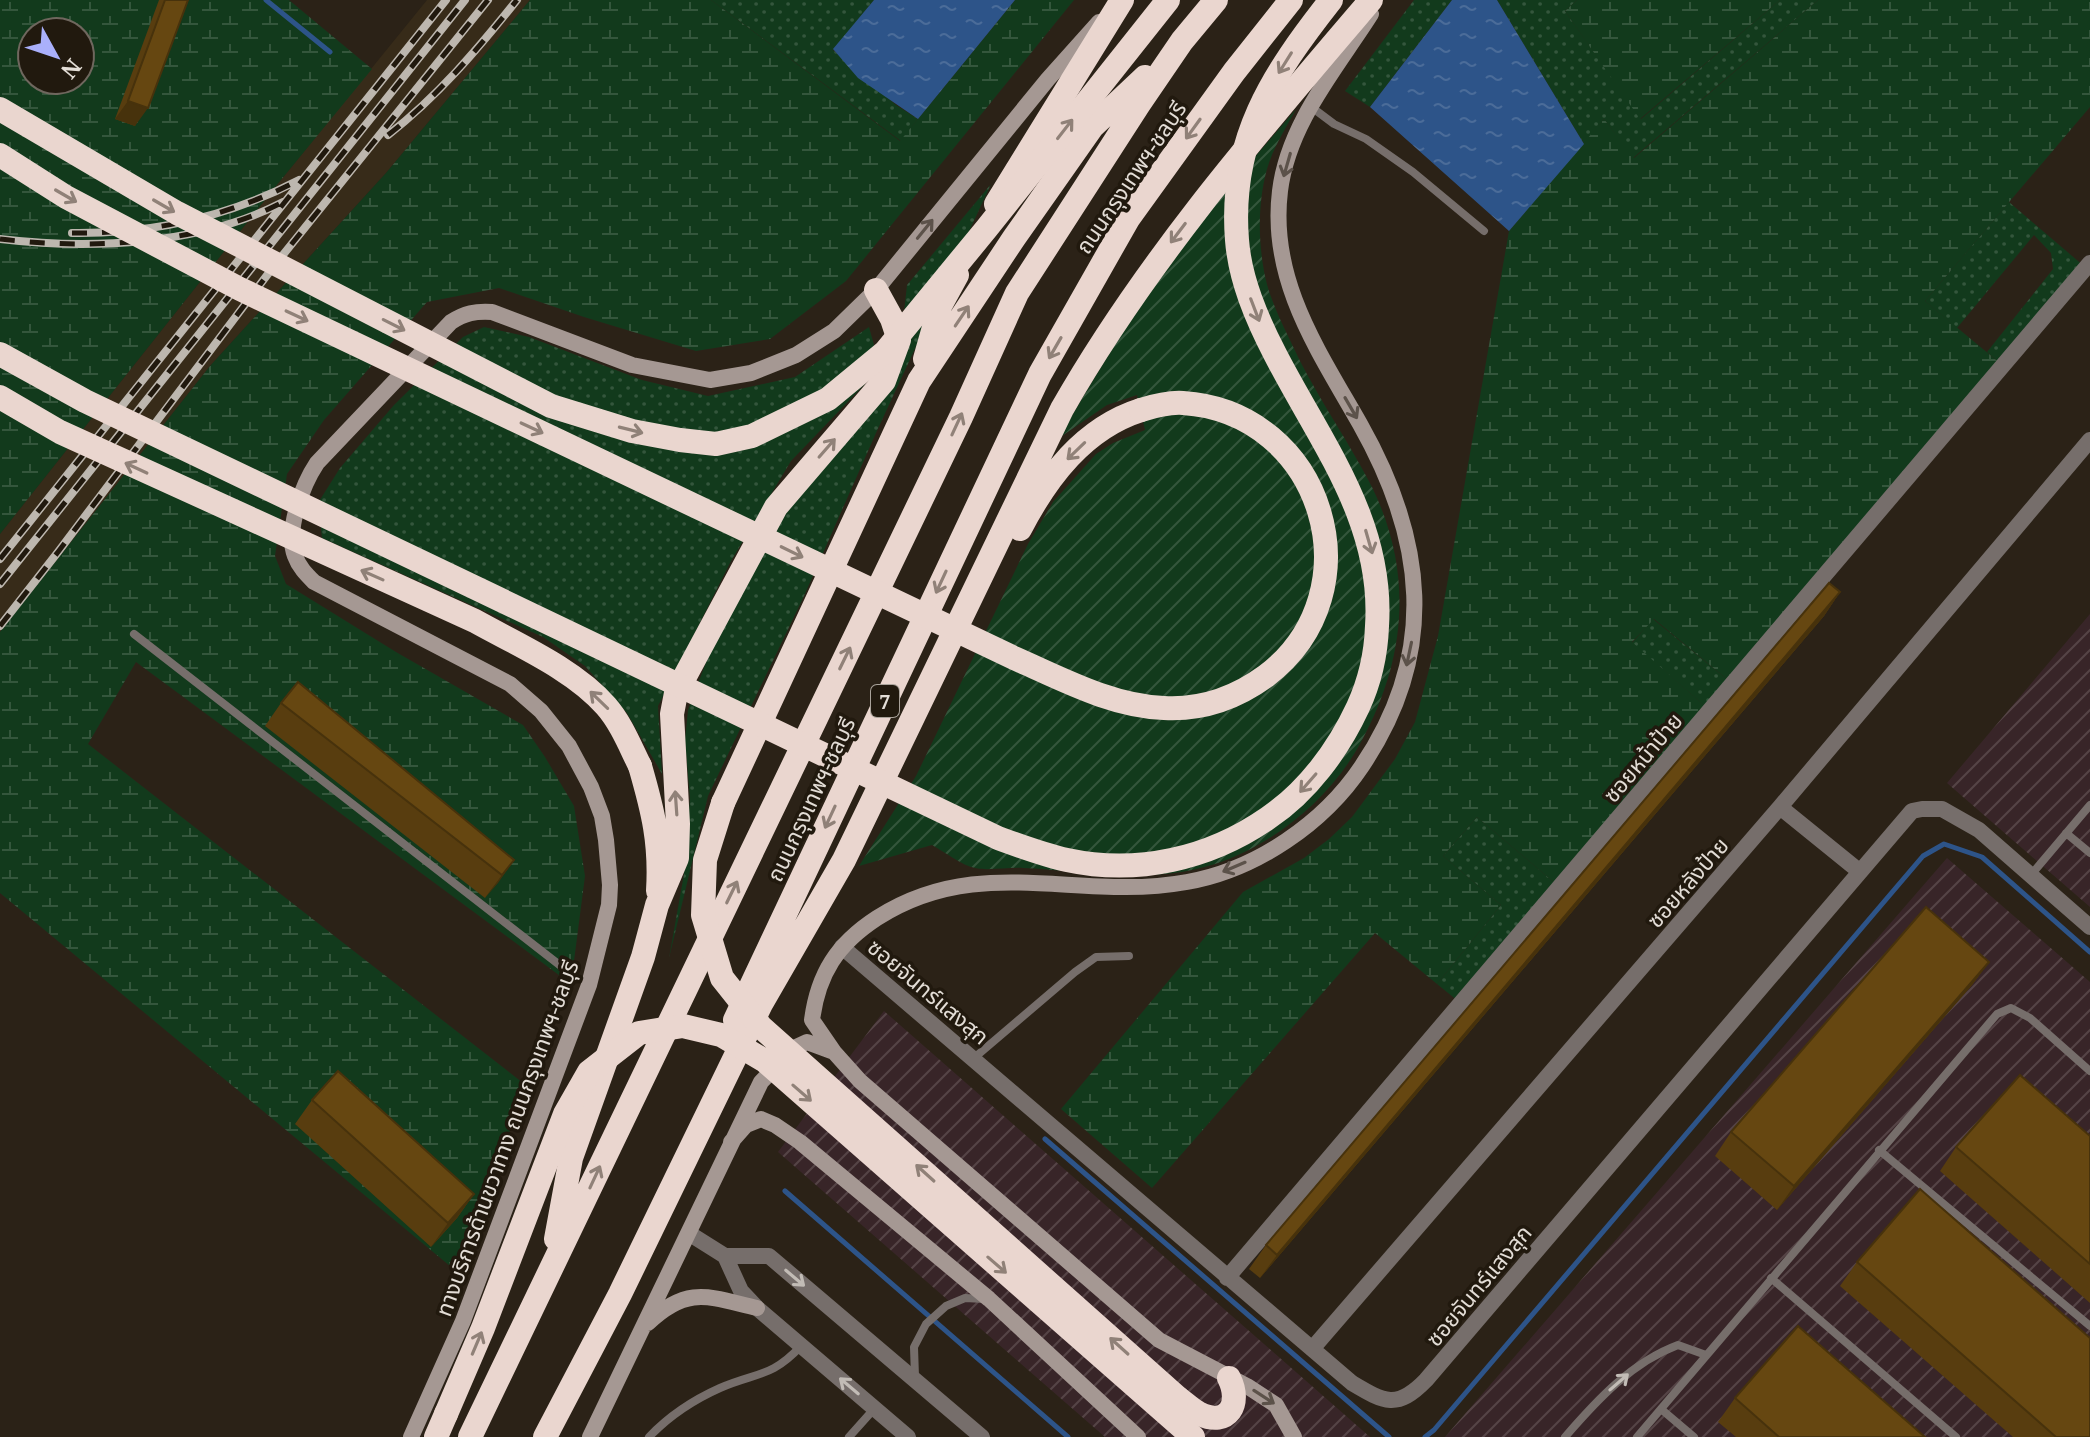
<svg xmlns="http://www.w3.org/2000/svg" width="2090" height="1437" viewBox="0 0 2090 1437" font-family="'Noto Serif','Noto Sans Thai',serif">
<defs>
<pattern id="industrial-furrows" width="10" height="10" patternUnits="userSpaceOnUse" patternTransform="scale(2)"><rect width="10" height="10" fill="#382528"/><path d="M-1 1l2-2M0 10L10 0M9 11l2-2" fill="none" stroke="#554446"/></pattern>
<pattern id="grass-dots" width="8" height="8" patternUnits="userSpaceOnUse" patternTransform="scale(2)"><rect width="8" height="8" fill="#123a1c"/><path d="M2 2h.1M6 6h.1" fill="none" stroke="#34563c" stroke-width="1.8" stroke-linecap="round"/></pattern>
<pattern id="wetland-marsh" width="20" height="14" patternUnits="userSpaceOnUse" patternTransform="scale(2)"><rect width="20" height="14" fill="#123a1c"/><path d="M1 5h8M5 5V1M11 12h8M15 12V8" fill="none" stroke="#34563c"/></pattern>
<pattern id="garden-furrows" width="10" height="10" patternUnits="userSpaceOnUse" patternTransform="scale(2)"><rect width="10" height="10" fill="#123a1c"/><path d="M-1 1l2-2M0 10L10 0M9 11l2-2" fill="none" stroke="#34563c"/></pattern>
<pattern id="water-ripples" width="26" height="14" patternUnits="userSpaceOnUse" patternTransform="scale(2)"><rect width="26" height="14" fill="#2d5489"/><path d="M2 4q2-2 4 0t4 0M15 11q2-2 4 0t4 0" fill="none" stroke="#4b6c99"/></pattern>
</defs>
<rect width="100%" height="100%" fill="#2b2217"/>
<path fill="#372b19" d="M427,0H530L386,173L210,366L0,632V534L276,186Z"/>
<path fill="url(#industrial-furrows)" d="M2090,614V907L1947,783Z
M1947,858L2090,982V1437H1445Z
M884,1011L1370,1437H1105L778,1152Z"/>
<path fill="url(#grass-dots)" d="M711,0H874L833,50L896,105L918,119L901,141Z
M1414,0H1452L1370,107L1345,91Z
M1497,0H1577L1565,11L1641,119L1780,0H1818L1633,158L1604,119L1584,144Z
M991,184L876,433L804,596L708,796L669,958L684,874L690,798L685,740L688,710L711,649L784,511L897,375L907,285Z
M2009,202L2085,267L2001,364L1987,352L2053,269L2051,253L2034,235L1957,328L1925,301Z
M484,327L529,337L642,380L708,396L795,377L869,327L874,345L865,384L791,461L731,561L658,706L662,774L627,713L585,666L543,637L322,538L318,503L340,468L394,405L463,337Z
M1653,619L1728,680L1706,707L1632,643Z
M1477,817L1556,884L1458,1001L1437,984L1501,905L1443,856Z"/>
<path fill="url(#wetland-marsh)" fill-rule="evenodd" d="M0,0H289L372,69L276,186L0,534ZM32,32H80V80H32Z
M530,0H711L900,141L1015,0H1074L846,281L770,339L696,351L584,317L499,288L427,302L324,420L287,474L275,556L286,584L396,652L523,725L545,757L574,806L585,876L574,961L567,981L136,662L88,744L527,1086L456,1271L0,893V632L210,366L386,173Z
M1577,0H1780L1640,119L1565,11Z
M1818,0H2090V107L1925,301L2001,364L1728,680L1654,619L1632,642L1706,707L1556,884L1477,817L1443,856L1501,905L1437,984L1375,933L1152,1188L1061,1109L1243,892L1304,858L1329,839L1352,817L1395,759L1415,722L1438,636L1509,231L1604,119L1634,158Z"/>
<path fill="url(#garden-furrows)" d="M1296,109C1286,128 1273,148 1267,169C1258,202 1258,238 1264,271C1269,301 1287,333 1300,361C1322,404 1350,444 1372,487C1414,574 1406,659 1361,742C1332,797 1274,845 1215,864C1147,885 1092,871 1023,868C1010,867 987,871 975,868C961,865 945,852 932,845L859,866L916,776L1028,544L1053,502L1096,454L1113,443L1145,430L1137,395L1107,405L1059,438C1096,374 1134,311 1178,251C1215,202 1256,156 1296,109Z"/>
<path fill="url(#water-ripples)" d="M874,0H1015L918,119L858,78L833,49Z
M1452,0H1497L1584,144L1509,231L1370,107Z"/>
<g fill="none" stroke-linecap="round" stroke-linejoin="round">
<path stroke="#2d5489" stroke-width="5" d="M266,0L330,52
M1045,1139L1389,1437
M785,1191L1068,1437
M1425,1437L1434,1430L1923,856L1944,844L1982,857L2090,952"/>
<path stroke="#766e6b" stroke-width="8" d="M1310,106L1334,124L1366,139L1413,172L1484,231
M134,634L575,977
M2066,833L2090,853
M2031,875L2090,805
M974,1058L1075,972L1096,957L1129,956
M1879,1150L2090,1326
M1771,1278L1956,1437
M915,1377L914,1347L926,1324L946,1306L965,1298L984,1299
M1661,1409L1694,1437
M649,1437C670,1415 693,1400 720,1388C757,1372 771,1378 801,1346
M849,1437L874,1409
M1565,1437C1597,1400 1632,1362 1678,1345L1706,1355
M1637,1437L1997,1014L2011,1008L2030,1018L2090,1071"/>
<path stroke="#766e6b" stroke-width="16" d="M1780,807L1859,871
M842,947L1352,1383C1384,1402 1397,1410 1426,1380L1912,811L1922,809H1942L1979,830L2090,927
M690,1234L725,1256L741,1291L757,1308L908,1437
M725,1256H769L982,1437
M1227,1278L2090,263
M1312,1349L1780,807L2090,440"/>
<path stroke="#a59893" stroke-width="16" d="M731,1142L746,1125L761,1119L775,1125L800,1142L989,1299L1138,1437
M648,1323C688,1285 709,1297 757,1308
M411,1437L463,1321L589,985L609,905L610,885L606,840L602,816L591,787L569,746L541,711L510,684L314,582C306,574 299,567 295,556C285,530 303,484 317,463L451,322C465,313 475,311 492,312L632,365L710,380L751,373L796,355L834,331L876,290L1048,79L1099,22
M590,1437L761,1082L794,1048L807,1042L834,1052
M1294,1437L1276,1405L1247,1386L1159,1340L860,1081L834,1052L812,1020C818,974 837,944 877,918C980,852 1077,902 1187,882C1256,870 1324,823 1362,766C1439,652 1425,539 1360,424C1318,350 1269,280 1280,191C1288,124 1336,69 1371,14"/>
<path stroke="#ead6cf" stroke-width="24" d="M996,204L1122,0
M925,359L940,306L957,275
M1020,529C1047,477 1084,428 1141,410
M640,766C653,811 661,843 658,891
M723,803L919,381L1014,238L1092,127L1145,77
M735,1020L1040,374L1128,219L1234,72L1291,0
M556,1239L571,1158L643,957L657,905L677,858L678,824L672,714L676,693L776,507L884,381L899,340L892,319L876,290
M1178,1398C1185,1403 1192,1410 1200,1414C1228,1427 1242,1404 1229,1378
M436,1437L446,1414
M470,1437L961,417L1017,293L1139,104L1182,41L1216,0
M545,1437L620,1294L761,1004L844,860L1062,409C1147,260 1260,130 1371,0"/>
<g stroke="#bdb7af" stroke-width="8">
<path id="rail" d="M388,135C438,96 477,50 517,0
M72,233C151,234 228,217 299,180
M0,239C91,250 201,245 283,202
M0,559L446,0
M0,584L465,0
M0,626L58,552L274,266L488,0"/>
</g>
<use href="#rail" stroke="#21190e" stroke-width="5" stroke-dasharray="15" stroke-linecap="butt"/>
<path stroke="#ead6cf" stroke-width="24" d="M0,109L177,213L551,406L632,431L680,440L716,444L752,436L828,399L885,352L987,228L1168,0
M0,155L66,197L240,289L1014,658C1062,679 1111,706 1164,708C1201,710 1236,698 1266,676C1378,591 1323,412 1183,403C1169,402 1154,406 1141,410
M0,354L85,401L998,838C1020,846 1044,855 1067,860C1137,875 1209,859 1268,818C1307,792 1338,750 1358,707C1370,681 1376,655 1377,626C1384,521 1320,442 1275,354C1257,319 1240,280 1237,240C1229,140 1272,75 1331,0
M0,397L60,432L475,621C516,644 574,669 606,706C621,723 630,746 640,766
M723,803L705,860L703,915L722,978L761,1027L1178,1398
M446,1414L483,1328L565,1114L589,1072L639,1033L683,1026L721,1035L765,1061L1193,1437"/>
</g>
<path fill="#583d0f" d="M159,0H188L135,126L115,119Z
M1840,592L1824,616L1260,1278L1249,1269L1266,1245Z
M281,703L514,860L485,898L265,726Z
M1989,962L1972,985L1777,1210L1715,1156L1731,1132Z
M312,1100L474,1194L457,1218L431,1247L295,1124Z
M2090,1136V1303L1940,1171L1956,1147Z
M1857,1262L2090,1437H2013L1840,1286Z
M1735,1398L1925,1437H1736L1718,1422Z"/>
<path fill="#47320c" d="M128,101L148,108L135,126L115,119Z
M1840,592L1824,616L1260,1278L1277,1255Z
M514,860L498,883L485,898L502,875Z
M1989,962L1972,985L1777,1210L1794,1186Z
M474,1194L457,1218L431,1247L448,1223Z"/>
<path fill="#664711" stroke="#47320c" stroke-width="2" d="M165,0H188L148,108L128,101Z
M1829,583L1840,592L1277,1255L1266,1245Z
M298,682L514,860L502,875L281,703Z
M1926,907L1989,962L1794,1186L1731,1132Z
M338,1071L474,1194L448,1223L312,1100Z
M2020,1075L2090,1136V1264L1956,1147Z
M1920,1189L2090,1338V1437H2056L1857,1262Z
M1798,1326L1925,1437H1779L1735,1398Z"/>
<defs><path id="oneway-shaft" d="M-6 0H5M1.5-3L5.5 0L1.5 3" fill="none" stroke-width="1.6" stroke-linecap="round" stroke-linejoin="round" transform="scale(2)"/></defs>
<g stroke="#908178">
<use href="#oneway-shaft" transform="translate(1285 63) rotate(122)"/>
<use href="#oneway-shaft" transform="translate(1065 129) rotate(-52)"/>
<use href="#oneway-shaft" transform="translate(1193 129) rotate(126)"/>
<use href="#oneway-shaft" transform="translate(66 196) rotate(30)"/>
<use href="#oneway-shaft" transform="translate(164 206) rotate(30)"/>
<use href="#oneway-shaft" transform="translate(1178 233) rotate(127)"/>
<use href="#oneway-shaft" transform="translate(1255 310) rotate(69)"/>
<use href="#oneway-shaft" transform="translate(297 316) rotate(25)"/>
<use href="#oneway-shaft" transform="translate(962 316) rotate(-56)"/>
<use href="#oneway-shaft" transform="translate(394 325) rotate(27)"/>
<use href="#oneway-shaft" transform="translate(1055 348) rotate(120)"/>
<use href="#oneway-shaft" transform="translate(957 424) rotate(-65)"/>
<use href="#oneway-shaft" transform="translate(532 428) rotate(25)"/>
<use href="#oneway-shaft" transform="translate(631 430) rotate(14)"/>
<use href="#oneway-shaft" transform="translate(827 448) rotate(-49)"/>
<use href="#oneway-shaft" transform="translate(1076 451) rotate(136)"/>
<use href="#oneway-shaft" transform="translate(136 468) rotate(-155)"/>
<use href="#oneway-shaft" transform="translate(1369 542) rotate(74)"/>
<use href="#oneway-shaft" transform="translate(792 552) rotate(26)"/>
<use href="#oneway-shaft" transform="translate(372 575) rotate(-156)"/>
<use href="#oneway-shaft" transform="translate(941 582) rotate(115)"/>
<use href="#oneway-shaft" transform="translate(845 658) rotate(-64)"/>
<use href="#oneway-shaft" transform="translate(599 700) rotate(-136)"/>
<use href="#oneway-shaft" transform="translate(1308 783) rotate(131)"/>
<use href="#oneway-shaft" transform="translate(676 803) rotate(-94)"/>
<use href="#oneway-shaft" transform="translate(830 817) rotate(115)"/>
<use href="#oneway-shaft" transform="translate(732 892) rotate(-64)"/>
<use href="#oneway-shaft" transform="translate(802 1093) rotate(41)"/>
<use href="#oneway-shaft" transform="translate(925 1173) rotate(-138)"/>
<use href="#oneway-shaft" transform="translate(595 1177) rotate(-65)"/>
<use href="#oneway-shaft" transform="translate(997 1265) rotate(41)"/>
<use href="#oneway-shaft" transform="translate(477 1343) rotate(-67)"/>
<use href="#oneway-shaft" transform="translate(1119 1346) rotate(-138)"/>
</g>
<g stroke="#5c524a">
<use href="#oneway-shaft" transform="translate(1287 165) rotate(106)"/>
<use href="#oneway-shaft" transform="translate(925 229) rotate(-51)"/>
<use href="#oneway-shaft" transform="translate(1351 408) rotate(60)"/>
<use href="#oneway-shaft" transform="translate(1409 654) rotate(102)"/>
<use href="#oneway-shaft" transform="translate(1234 867) rotate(157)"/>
<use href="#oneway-shaft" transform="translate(1264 1397) rotate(33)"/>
</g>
<g stroke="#c2bcb6">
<use href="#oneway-shaft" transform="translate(795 1278) rotate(40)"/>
<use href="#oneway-shaft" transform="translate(1619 1382) rotate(-41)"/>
<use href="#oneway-shaft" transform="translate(849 1386) rotate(-140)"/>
</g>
<g text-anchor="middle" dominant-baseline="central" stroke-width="7" stroke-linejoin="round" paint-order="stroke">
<rect fill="#21190e" stroke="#a9a29a" stroke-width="2" x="871" y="685" width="28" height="32" rx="6"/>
<g font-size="20" font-weight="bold" fill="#e3ddd6">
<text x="885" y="701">7</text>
</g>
<g font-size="22" fill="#e3ddd6" stroke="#21190e">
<text transform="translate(1130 177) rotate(-56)">ถนนกรุงเทพฯ-ชลบุรี</text>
<text transform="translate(1642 757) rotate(-50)">ซอยหน้าป้าย</text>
<text transform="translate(810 799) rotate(-65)">ถนนกรุงเทพฯ-ชลบุรี</text>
<text transform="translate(1687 882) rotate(-49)">ซอยหลังป้าย</text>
<text transform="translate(929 991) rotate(40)">ซอยจันทร์แสงสุก</text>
<text transform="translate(506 1138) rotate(-70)">ทางบริการด้านขวาทาง ถนนกรุงเทพฯ-ชลบุรี</text>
<text transform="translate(1478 1285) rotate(-50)">ซอยจันทร์แสงสุก</text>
</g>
</g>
<g transform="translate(56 56) rotate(130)"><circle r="38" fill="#21190e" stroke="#6f675e" stroke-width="2"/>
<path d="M0-6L14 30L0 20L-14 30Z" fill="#aab0fb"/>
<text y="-12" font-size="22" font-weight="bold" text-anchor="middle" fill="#e3ddd6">N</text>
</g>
</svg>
